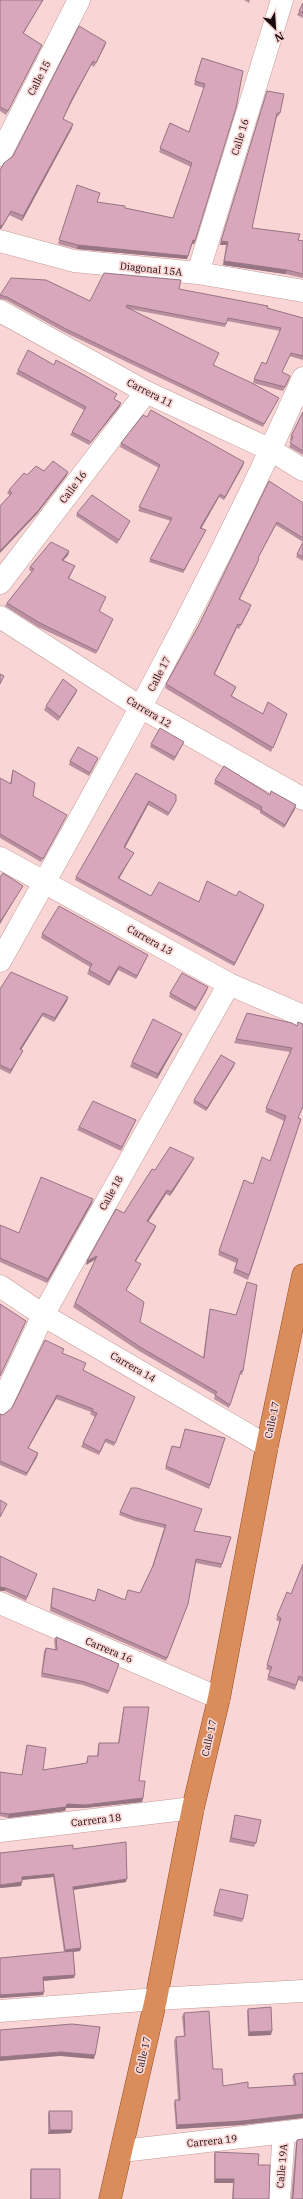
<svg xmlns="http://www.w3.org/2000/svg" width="303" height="2199" viewBox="0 0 303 2199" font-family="'IBM Plex Serif',serif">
<rect width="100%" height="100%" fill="#f9d6d5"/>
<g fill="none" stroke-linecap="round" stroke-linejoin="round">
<g stroke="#c39a98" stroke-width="23">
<path id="minor" d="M0,155L79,0
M0,241L74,261L198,273L303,291
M198,273L282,0
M0,311L146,392L271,450L303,470
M0,583L146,392
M0,617L142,708L303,799
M0,858L229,984L303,1016
M0,961C108,770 214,579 303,378
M0,1286L43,1315L267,1446
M0,1406L43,1315L229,984
M0,1603L219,1698
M0,1831L193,1808
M0,2011L156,1999L303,1991
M122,2151L303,2130
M279,2199L284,2133"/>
</g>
<g stroke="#914d24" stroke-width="23">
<path id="trunk" d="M110,2199L156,1999L193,1808L219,1698L267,1446L303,1275"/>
</g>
<use href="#minor" stroke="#fff" stroke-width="22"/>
<use href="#trunk" stroke="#da8c5a" stroke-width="22"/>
</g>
<path fill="#ba90a1" d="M0,0H43L23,33L42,45L6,115L0,111Z
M244,0H250L249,3Z
M303,3V18L297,15Z
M106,42L94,67L91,65L71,103L63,119L72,128L22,221L9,215L1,229H0V170L13,156Z
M201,61L243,71L195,241L194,244H192L187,259L77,249L58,244L77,185L97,202L173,218L191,167L159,152L170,123L189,132L204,88L194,85Z
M267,91L280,113L278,117L277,116L252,228L303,241V278L285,274L223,265L226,245H220Z
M179,289L267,308L303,318V360L289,356L282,372L289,380L283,391L253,383L254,379L266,364L280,331L227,321L225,327L129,309L218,356L213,365L277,401L263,427L64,332L6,300L0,299V295L90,301Z
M54,365L117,394L114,399L120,406L89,445L70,435L72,432L84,410L16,374L18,370Z
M303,412V455L289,447L292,441L290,440L291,436Z
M121,443L244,462L224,500L219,497L201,529L204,534L183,573L149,562L171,521L138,511L159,468L120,447Z
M44,471L67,475L36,515L7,493L9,490L27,475Z
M269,481L303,503V561L296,557L303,542L276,525L258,558L259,559L258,562L240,599L250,609L239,629L237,628L215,674L236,687L232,696L263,714H287L271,752L165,688L166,684L199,625Z
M77,513L128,525L117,544L76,516Z
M69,551L68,555L63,560L75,566L69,579L106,597L99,612L112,622L96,654L38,627L5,606L7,603L32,572L29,570L30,567Z
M76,693L58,721L44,710L46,706Z
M184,742L174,761L150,747L151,744Z
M98,758L89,776L69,765L70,761Z
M13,770L33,796L65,819L41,862L0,838V778L10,784L12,773Z
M136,773L174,805L168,816L148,805L125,848L134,853L132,856L119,879L151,896L263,909L234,966L75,880L76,877Z
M215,780L270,795L295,809L284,828L260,813V811L214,784Z
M42,934L146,959L136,979L118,970L109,986L87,974L90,967L41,938Z
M0,989L68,997L67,1001L54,1022L42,1016L21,1050L23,1051L21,1054L10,1074L0,1069Z
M207,990L195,1011L169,997L170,993Z
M292,1023L298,1118L301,1119L248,1280L233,1273L236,1263L218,1255L244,1180L253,1184L270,1161L284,1121L265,1112L290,1052L234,1043L236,1039Z
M180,1038L157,1079L130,1067L132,1062Z
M234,1066L206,1111L193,1103L194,1100Z
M134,1124L121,1151L77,1130L79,1127Z
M192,1162L170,1196L166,1194L148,1222L155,1229L136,1261L140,1267L126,1290L140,1322L203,1358L209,1313L210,1309L243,1371L242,1375L240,1374L229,1408L214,1399L215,1395L139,1351L73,1307L95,1260L86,1265L87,1261L124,1213L155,1170Z
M93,1199L92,1203L47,1283L0,1262V1225L19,1233Z
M62,1354L83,1370L134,1400L114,1446L105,1442L99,1455L81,1447L95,1417L90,1414L91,1412L56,1399L28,1449L37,1457L26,1476L0,1465V1414L3,1415L12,1408Z
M185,1429L225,1438L209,1489L165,1469L172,1446L180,1447Z
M120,1512L194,1531L231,1537L221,1568L196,1563L188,1604L166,1661L50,1611L52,1592L53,1588L95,1601L98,1589L125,1600L140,1593L152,1567L164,1528L135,1521L119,1515Z
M0,1556L37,1574L26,1601L5,1591H0Z
M303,1564V1682L298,1680L295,1690L267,1680L270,1671L266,1669L280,1622L276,1620L287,1592L291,1594Z
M56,1637L119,1664L108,1694L83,1685L41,1677L44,1651L46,1648L55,1650L54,1640Z
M124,1707L143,1798L142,1802L84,1808H66L65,1811L8,1818L0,1816V1772L22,1775L26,1748L27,1745L43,1770L86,1763L88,1756H97L98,1747L99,1743H118L123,1711Z
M235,1815L256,1843L254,1847L229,1842Z
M73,1849L126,1882L73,1890L81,1948L80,1951L73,1952L75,1975L74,1978L43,1981L44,1992L43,1995L0,1998V1958L64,1952L53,1877L22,1880L21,1886L0,1888Z
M220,1889L243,1919L242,1922L213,1916Z
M248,2009L271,2035L248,2036L247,2012Z
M184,2013L223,2086L248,2088L294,2085L292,2077L294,2074L303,2073V2118H302L241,2125L176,2129L174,2104L175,2100H178L174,2041L176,2037L184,2036L182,2017Z
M49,2111L71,2133L48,2134V2114Z
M297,2140L303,2199H291L296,2143Z
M215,2152L258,2165L269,2199H232L233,2183H214V2155Z
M31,2169L60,2199H30V2172Z"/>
<path fill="#977583" d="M43,0L22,36L23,33Z
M106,42L105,46L94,67L96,63Z
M42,45L40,48L6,115L8,111Z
M93,61L91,65L71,103L61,123L72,99Z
M73,124L72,128L22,221L23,216Z
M11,211L9,215L1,229H0V226Z
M193,240L195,241L194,244H192Z
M221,241L228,242L226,245H220Z
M78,245L188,256L187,259L77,249Z
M224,261L287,270L285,274L223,265Z
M121,403L120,406L89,445L91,442Z
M244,462L243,466L224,500L225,497Z
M68,472L67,475L36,515L0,553V551Z
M220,494L219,497L199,532L200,528Z
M206,530L204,534L183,573L184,570Z
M69,551L68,555L61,563L62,560Z
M77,690L76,693L58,721L60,717Z
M149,801L148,805L123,851L124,847Z
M296,805L295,809L284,828L285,825Z
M134,853L132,856L117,882L118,878Z
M23,886L21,889L0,924V922Z
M264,905L263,909L234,966L235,963Z
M148,955L136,979L137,976Z
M119,966L118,970L109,986L110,982Z
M208,987L207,990L195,1011L196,1008Z
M68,997L67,1001L54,1022L55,1018Z
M43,1013L42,1016L19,1053L20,1049Z
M182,1034L180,1038L157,1079L158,1074Z
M23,1051L21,1054L10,1074L11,1070Z
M235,1063L234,1066L206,1111L207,1108Z
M194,1158L192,1162L170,1196L171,1192Z
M167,1190L166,1194L146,1225L147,1221Z
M93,1199L92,1203L47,1283L48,1279Z
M156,1226L155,1229L134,1264L135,1261Z
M97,1256L95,1259L86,1265L87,1261Z
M57,1395L56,1399L26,1452L28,1448Z
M38,1453L37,1457L26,1476L27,1473Z
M0,1587L6,1588L5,1591H0Z
M143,1798L142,1802L84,1808H66L65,1811L8,1818L9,1814L67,1804Z
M54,1874L53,1877L20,1880L22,1877Z
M127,1879L126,1882L72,1890L73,1887Z
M22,1882L21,1886L0,1888V1885Z
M81,1948L80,1951L64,1953L65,1950Z
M75,1975L74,1978L42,1981L43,1977Z
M44,1992L43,1995L0,1998V1995Z
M272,2031L271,2035L248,2036L249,2032Z
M61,2052L95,2055L94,2059L60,2056L0,2061V2057Z
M303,2114L302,2118L241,2125L176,2129L177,2125Z
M50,2130H72L71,2133L48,2134Z
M215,2179H234L233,2183H214Z"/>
<path fill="#d8a7bb" stroke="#977583" d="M0,0H43L23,33L42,45L8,111L0,107Z
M303,3V13L299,11Z
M79,26L106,42L96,63L93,61L72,99L63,119L73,124L23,216L11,211L3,225L0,226V170L4,163L13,156Z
M202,58L243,71L236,108L195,241L193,240L188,256L78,245L59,240L77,185L100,193L97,202L125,206V208L173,218L192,163L160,148L170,123L189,132L205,84L195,81Z
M267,91L284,94L280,113H277L252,228L300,234L298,240L303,241V274L287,270L224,261L228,242L221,241Z
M104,273L181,280L179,289L268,306L267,308L303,318V356L291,353L282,372L290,376L285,387L254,379L262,362L266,364L281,328L228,318L226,324L127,305L126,307L219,353L213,365L252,383L279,398L264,424L66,329L7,297L0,295L11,278L46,280L90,301Z
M28,350L54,365L56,360L84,375L117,394L114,399L121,403L91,442L72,432L86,407L18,370Z
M151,410L244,462L225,497L220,494L200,528L206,530L184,570L150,559L172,518L139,507L160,465L121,443L143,415L147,417Z
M303,412V451L290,443L293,437L291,436Z
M53,461L68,472L38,511L0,551V506L12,493L9,490L24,473L27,475L36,466L44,471Z
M269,481L303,503V538L277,522L258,558L259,559L239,599L251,605L241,625L238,624L214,674L236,687L231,696L263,714L268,702L287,714L273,748L166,684L199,625Z
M92,495L130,521L119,540L77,513Z
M51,542L69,551L62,560L75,566L68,578L106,597L99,611L113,619L97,651L40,623L7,603L34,569L30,567Z
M303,542V557L297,554Z
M0,674L4,676L0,684Z
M63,679L77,690L60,717L46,706Z
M160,728L184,742L175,757L151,744Z
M78,747L98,758L90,773L70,761Z
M224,766L270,795L271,791L296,805L285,825L261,810L262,807L215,780Z
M13,770L35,783L33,796L67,815L43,859L0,834V778L11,784Z
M136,773L176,795V801L169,813L149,801L124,847L134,853L118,878L151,896L159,882L199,902L207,881L236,896L239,891L264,905L235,963L76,877Z
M3,873L23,886L0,922V877Z
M59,906L148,955L137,976L119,966L110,982L89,970L92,964L42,934Z
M11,972L68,997L55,1018L43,1013L20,1049L23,1051L11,1070L0,1065V989Z
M182,973L208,987L196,1008L170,993Z
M247,1013L292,1023L297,1026L298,1022L303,1024V1106L298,1118L301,1119L249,1275L235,1269L238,1259L219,1251L244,1180L253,1184L262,1157L270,1161L286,1116L266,1108L292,1048L236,1039Z
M153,1019L182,1034L158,1074L132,1062Z
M221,1055L235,1063L207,1108L194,1100Z
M93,1101L136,1120L122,1147L79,1127Z
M170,1147L194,1158L171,1192L167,1190L147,1221L156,1226L135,1261L141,1264L126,1290L144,1302L140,1322L204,1358L210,1309L236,1315L247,1282L257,1285L243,1371H241L230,1405L215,1395L217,1392L140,1347L75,1303L97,1256L87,1261L116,1209L124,1213L152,1169L155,1170Z
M41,1177L93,1199L48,1279L0,1258V1225L19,1233Z
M0,1304L26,1321L0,1376Z
M45,1340L64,1349L62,1353L86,1363L83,1370L135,1397L115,1443L106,1439L100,1452L83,1443L97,1413L92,1411L93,1409L57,1395L28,1448L38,1453L27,1473L0,1461V1414L3,1415L12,1408Z
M185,1429L225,1438L210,1485L166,1466L172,1446L180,1448Z
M131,1488H137L202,1509L194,1531L231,1537L222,1564L196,1559L188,1604L167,1658L51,1607L53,1588L95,1601L98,1589L125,1600L128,1590L140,1593L153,1566L166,1525L136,1518L120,1512Z
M0,1500L7,1504L0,1517Z
M0,1556L37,1574L27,1597L6,1588L0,1587Z
M303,1564V1678L299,1676L296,1685L268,1676L272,1667L267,1665L281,1618L277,1616L287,1592L291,1594Z
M56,1637L119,1664L109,1691L85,1682L42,1673L46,1648L57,1650Z
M124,1707H149L139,1781H145L143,1798L85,1805L67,1804L66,1807L9,1814L0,1813V1772L22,1775L27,1745L46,1748L43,1770L87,1763L88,1756H98L99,1743H119Z
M235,1815L261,1820L256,1843L231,1838Z
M126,1842L127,1879L73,1887L81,1948L65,1950L54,1874L22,1877V1882L0,1885V1853L73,1845V1849Z
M220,1889L248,1895L243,1919L214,1912Z
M73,1951L75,1975L43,1977L44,1992L0,1995V1958Z
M271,2007L272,2031L249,2032L248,2009Z
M209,2011L213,2069H222L223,2086L248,2082V2088L296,2085L294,2074L303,2073V2114L242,2121L177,2125L175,2100H180L176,2037L185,2036L184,2013Z
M72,2024L100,2027L95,2055L61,2052L0,2057V2030Z
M49,2111H72V2130H50Z
M303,2139V2199H292L293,2197L297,2140Z
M215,2152L259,2154L258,2165H270L269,2199H233L234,2179H215Z
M31,2169H60V2199H31Z"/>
<g text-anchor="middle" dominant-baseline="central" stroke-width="3.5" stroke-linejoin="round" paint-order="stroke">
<g font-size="10" fill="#1a0c0c" stroke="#f9d6d5">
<text transform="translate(39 78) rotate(-63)">Calle 15</text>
<text transform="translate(240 137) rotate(-73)">Calle 16</text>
<text transform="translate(151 269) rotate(6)">Diagonal 15A</text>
<text transform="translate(150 393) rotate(27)">Carrera 11</text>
<text transform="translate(73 487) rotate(-53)">Calle 16</text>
<text transform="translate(159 674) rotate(-63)">Calle 17</text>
<text transform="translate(149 712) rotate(31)">Carrera 12</text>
<text transform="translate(150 940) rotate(29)">Carrera 13</text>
<text transform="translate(111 1193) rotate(-61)">Calle 18</text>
<text transform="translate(133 1367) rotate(30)">Carrera 14</text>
<text transform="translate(272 1420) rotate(-78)">Calle 17</text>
<text transform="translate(109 1650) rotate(23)">Carrera 16</text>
<text transform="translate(209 1738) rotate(-77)">Calle 17</text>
<text transform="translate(96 1820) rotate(-7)">Carrera 18</text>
<text transform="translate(143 2055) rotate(-77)">Calle 17</text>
<text transform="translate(212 2141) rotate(-6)">Carrera 19</text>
<text transform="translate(282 2166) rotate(-85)">Calle 19A</text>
</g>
</g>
<g transform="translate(275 28) rotate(155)" stroke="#f9d6d5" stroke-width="3" paint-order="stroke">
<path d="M0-3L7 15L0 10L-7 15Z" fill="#1a0c0c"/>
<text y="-6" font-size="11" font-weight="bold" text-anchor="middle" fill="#1a0c0c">N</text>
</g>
</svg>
